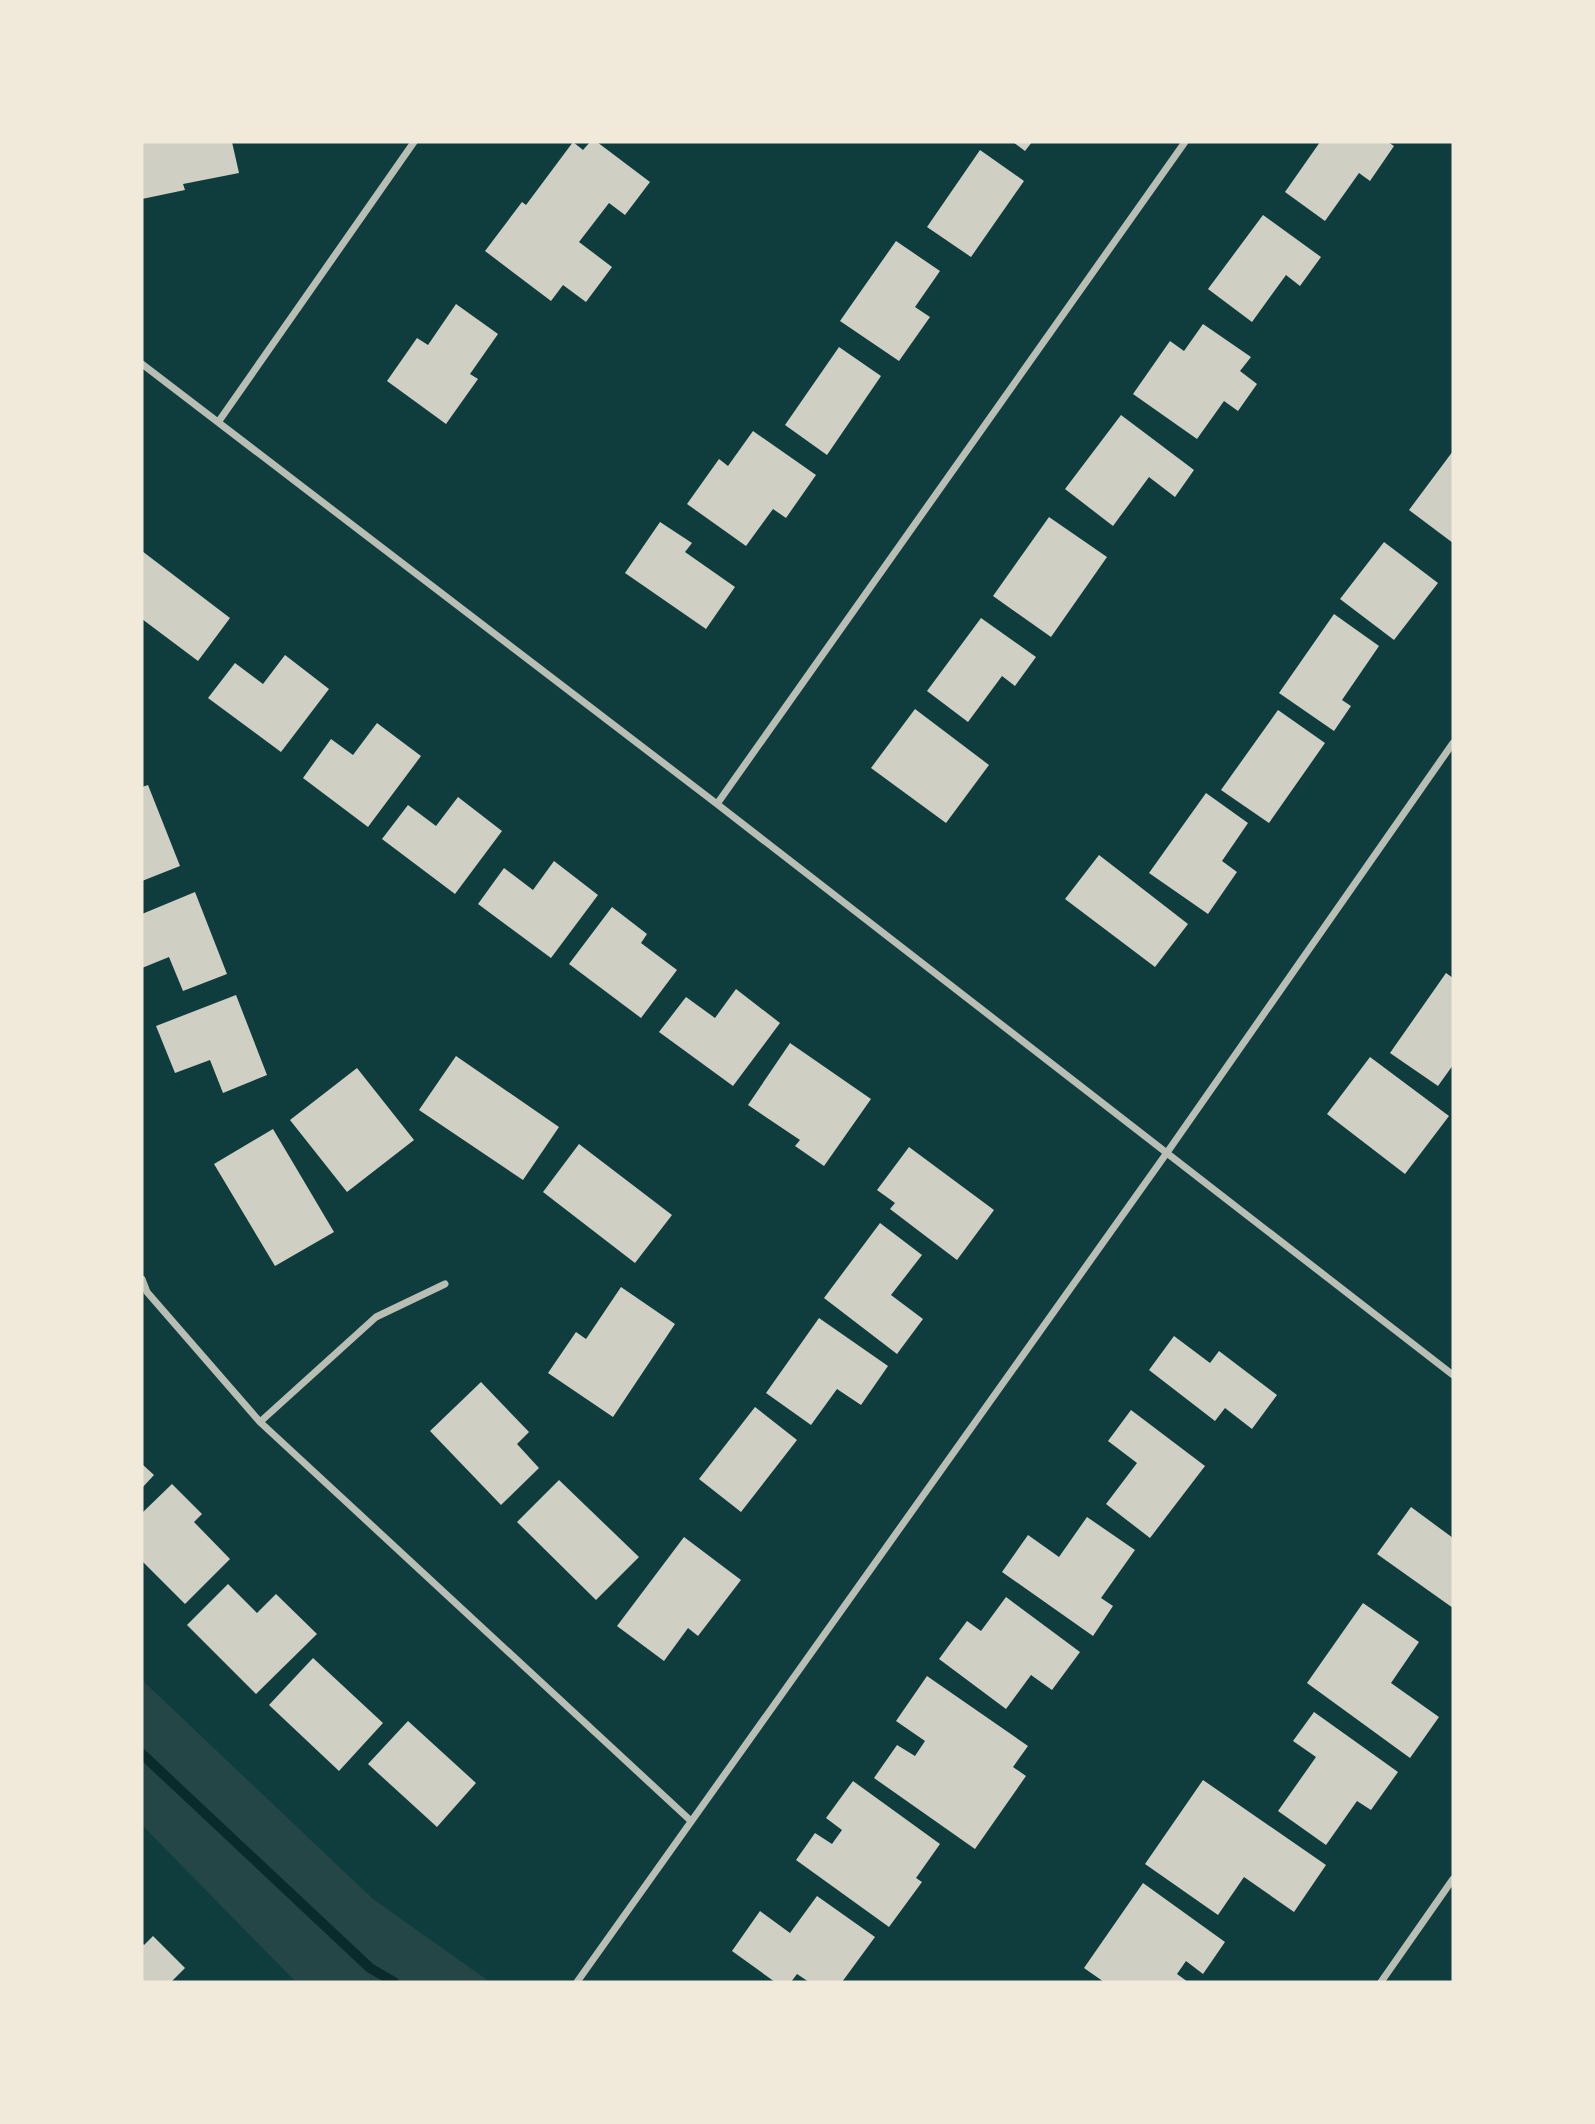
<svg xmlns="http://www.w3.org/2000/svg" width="1595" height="2124" viewBox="0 0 1595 2124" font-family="Signika,sans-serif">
<rect width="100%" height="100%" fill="#0f3d3e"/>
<path fill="#244646" d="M142,1680L373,1899L490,1982H296L142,1825Z"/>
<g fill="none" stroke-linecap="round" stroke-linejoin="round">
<path stroke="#0a2a2b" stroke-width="10" d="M142,1754L370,1968L394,1982"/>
</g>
<path fill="#cfcfc3" d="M142,142H232L239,173L183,184L185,190L142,199Z
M573,142L583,150L590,142H597L650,182L625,215L609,203L579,242L612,267L586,302L563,285L551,301L485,251L522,202L526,205Z
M1013,142H1032L1025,151Z
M1320,142H1388L1394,146L1370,181L1359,173L1325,221L1285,192Z
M980,150L1024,181L971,257L927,227Z
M1263,215L1321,257L1300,286L1286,275L1252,322L1208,289Z
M896,241L940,271L915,307L930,317L899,361L840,321Z
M456,304L498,334L470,374L478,379L446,424L387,381L417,338L428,345Z
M1203,324L1251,357L1240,371L1257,384L1238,411L1224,401L1197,439L1133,394L1170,341L1184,351Z
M839,347L881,376L827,455L785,425Z
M1121,415L1194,470L1175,497L1149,477L1113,526L1065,489Z
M753,431L816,475L786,518L773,509L746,546L687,504L719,459L728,466Z
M1453,451V543L1409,510Z
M1049,517L1107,557L1051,637L993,596Z
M660,522L692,543L685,552L735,587L706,629L625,573Z
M1384,542L1438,583L1394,640L1340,599Z
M142,551L230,618L198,661L142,619Z
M1334,614L1379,646L1342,700L1351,706L1334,731L1279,693Z
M981,618L1036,657L1015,686L1002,676L968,722L927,691Z
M285,655L329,689L281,752L208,698L235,663L263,684Z
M915,709L989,765L946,823L871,768Z
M1278,710L1325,743L1269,823L1221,790Z
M377,723L421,756L368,827L303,778L331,739L353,755Z
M148,785L180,866L142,881V787Z
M1206,793L1248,823L1222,861L1237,872L1208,914L1149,873Z
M458,797L502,831L455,894L382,839L408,805L436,826Z
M1099,855L1188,924L1155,967L1065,899Z
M554,861L598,895L551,958L478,904L504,868L533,890Z
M195,892L227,974L183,991L169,957L142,968V914Z
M612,907L647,934L641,943L677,970L641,1018L569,964Z
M1446,973L1453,978V1065L1438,1086L1390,1053Z
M736,989L780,1023L733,1086L659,1032L686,997L715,1018Z
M236,995L267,1075L223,1093L210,1060L175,1073L156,1026Z
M790,1043L871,1099L824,1166L795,1146L800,1140L748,1105Z
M456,1056L559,1127L523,1180L419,1110Z
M1370,1057L1449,1116L1405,1174L1327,1114Z
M357,1068L414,1140L347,1192L290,1120Z
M273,1129L334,1232L275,1266L214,1164Z
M579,1144L672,1215L635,1263L543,1192Z
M909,1147L994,1210L957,1260L890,1209L895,1203L877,1190Z
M880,1223L922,1255L891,1295L923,1319L897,1354L824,1298Z
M621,1287L675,1324L613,1417L548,1373L576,1332L586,1339Z
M819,1318L888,1366L861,1405L837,1389L811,1425L766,1393Z
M1174,1336L1210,1363L1219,1351L1277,1395L1252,1429L1225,1408L1215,1421L1149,1370Z
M481,1382L529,1432L517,1444L539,1468L501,1505L430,1431Z
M755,1407L797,1440L741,1512L699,1479Z
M1131,1410L1205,1466L1150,1538L1106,1504L1137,1463L1108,1441Z
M142,1464L154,1475L142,1488Z
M559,1480L639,1557L596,1600L517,1522Z
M172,1484L202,1514L194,1522L230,1559L185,1604L142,1561V1513Z
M1411,1507L1453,1538V1608L1377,1554Z
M1087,1517L1135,1550L1101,1598L1113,1606L1093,1636L1002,1572L1028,1535L1059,1557Z
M684,1537L741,1580L698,1636L688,1628L664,1661L617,1626Z
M228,1584L257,1613L276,1594L317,1634L256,1694L187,1625Z
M1006,1597L1080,1652L1052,1690L1031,1675L1006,1709L939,1659L967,1621L981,1631Z
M1363,1603L1419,1642L1391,1683L1439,1717L1410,1758L1307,1683Z
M313,1658L383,1723L339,1771L269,1705Z
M927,1676L1028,1746L1013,1767L1026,1776L975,1849L874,1778L897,1745L915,1756L925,1741L896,1721Z
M1314,1712L1398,1772L1371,1810L1357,1801L1326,1845L1278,1811L1316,1757L1293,1741Z
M408,1721L476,1783L437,1827L368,1764Z
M1203,1780L1326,1865L1294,1912L1244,1877L1218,1915L1145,1864Z
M853,1781L940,1844L916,1878L922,1882L889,1927L796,1860L815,1833L832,1844L842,1830L826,1818Z
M1143,1883L1225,1942L1203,1974L1186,1961L1177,1974L1188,1982H1104L1084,1968Z
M817,1896L875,1937L842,1982H809L797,1974L791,1982H775L732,1951L760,1911L790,1933Z
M153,1936L185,1968L171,1982H142V1943L144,1945Z"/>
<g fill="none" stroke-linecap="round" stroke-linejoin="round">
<path stroke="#b8beb3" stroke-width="7" d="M142,364L717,804L1453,1375
M219,421L414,142
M717,804L1185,142
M142,1279L147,1292L260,1422L691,1821
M260,1422L376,1317L445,1284
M577,1982L1166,1154L1453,743
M1381,1982L1453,1879"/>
</g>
<rect width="1595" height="2124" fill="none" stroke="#f1e9da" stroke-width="287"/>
</svg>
